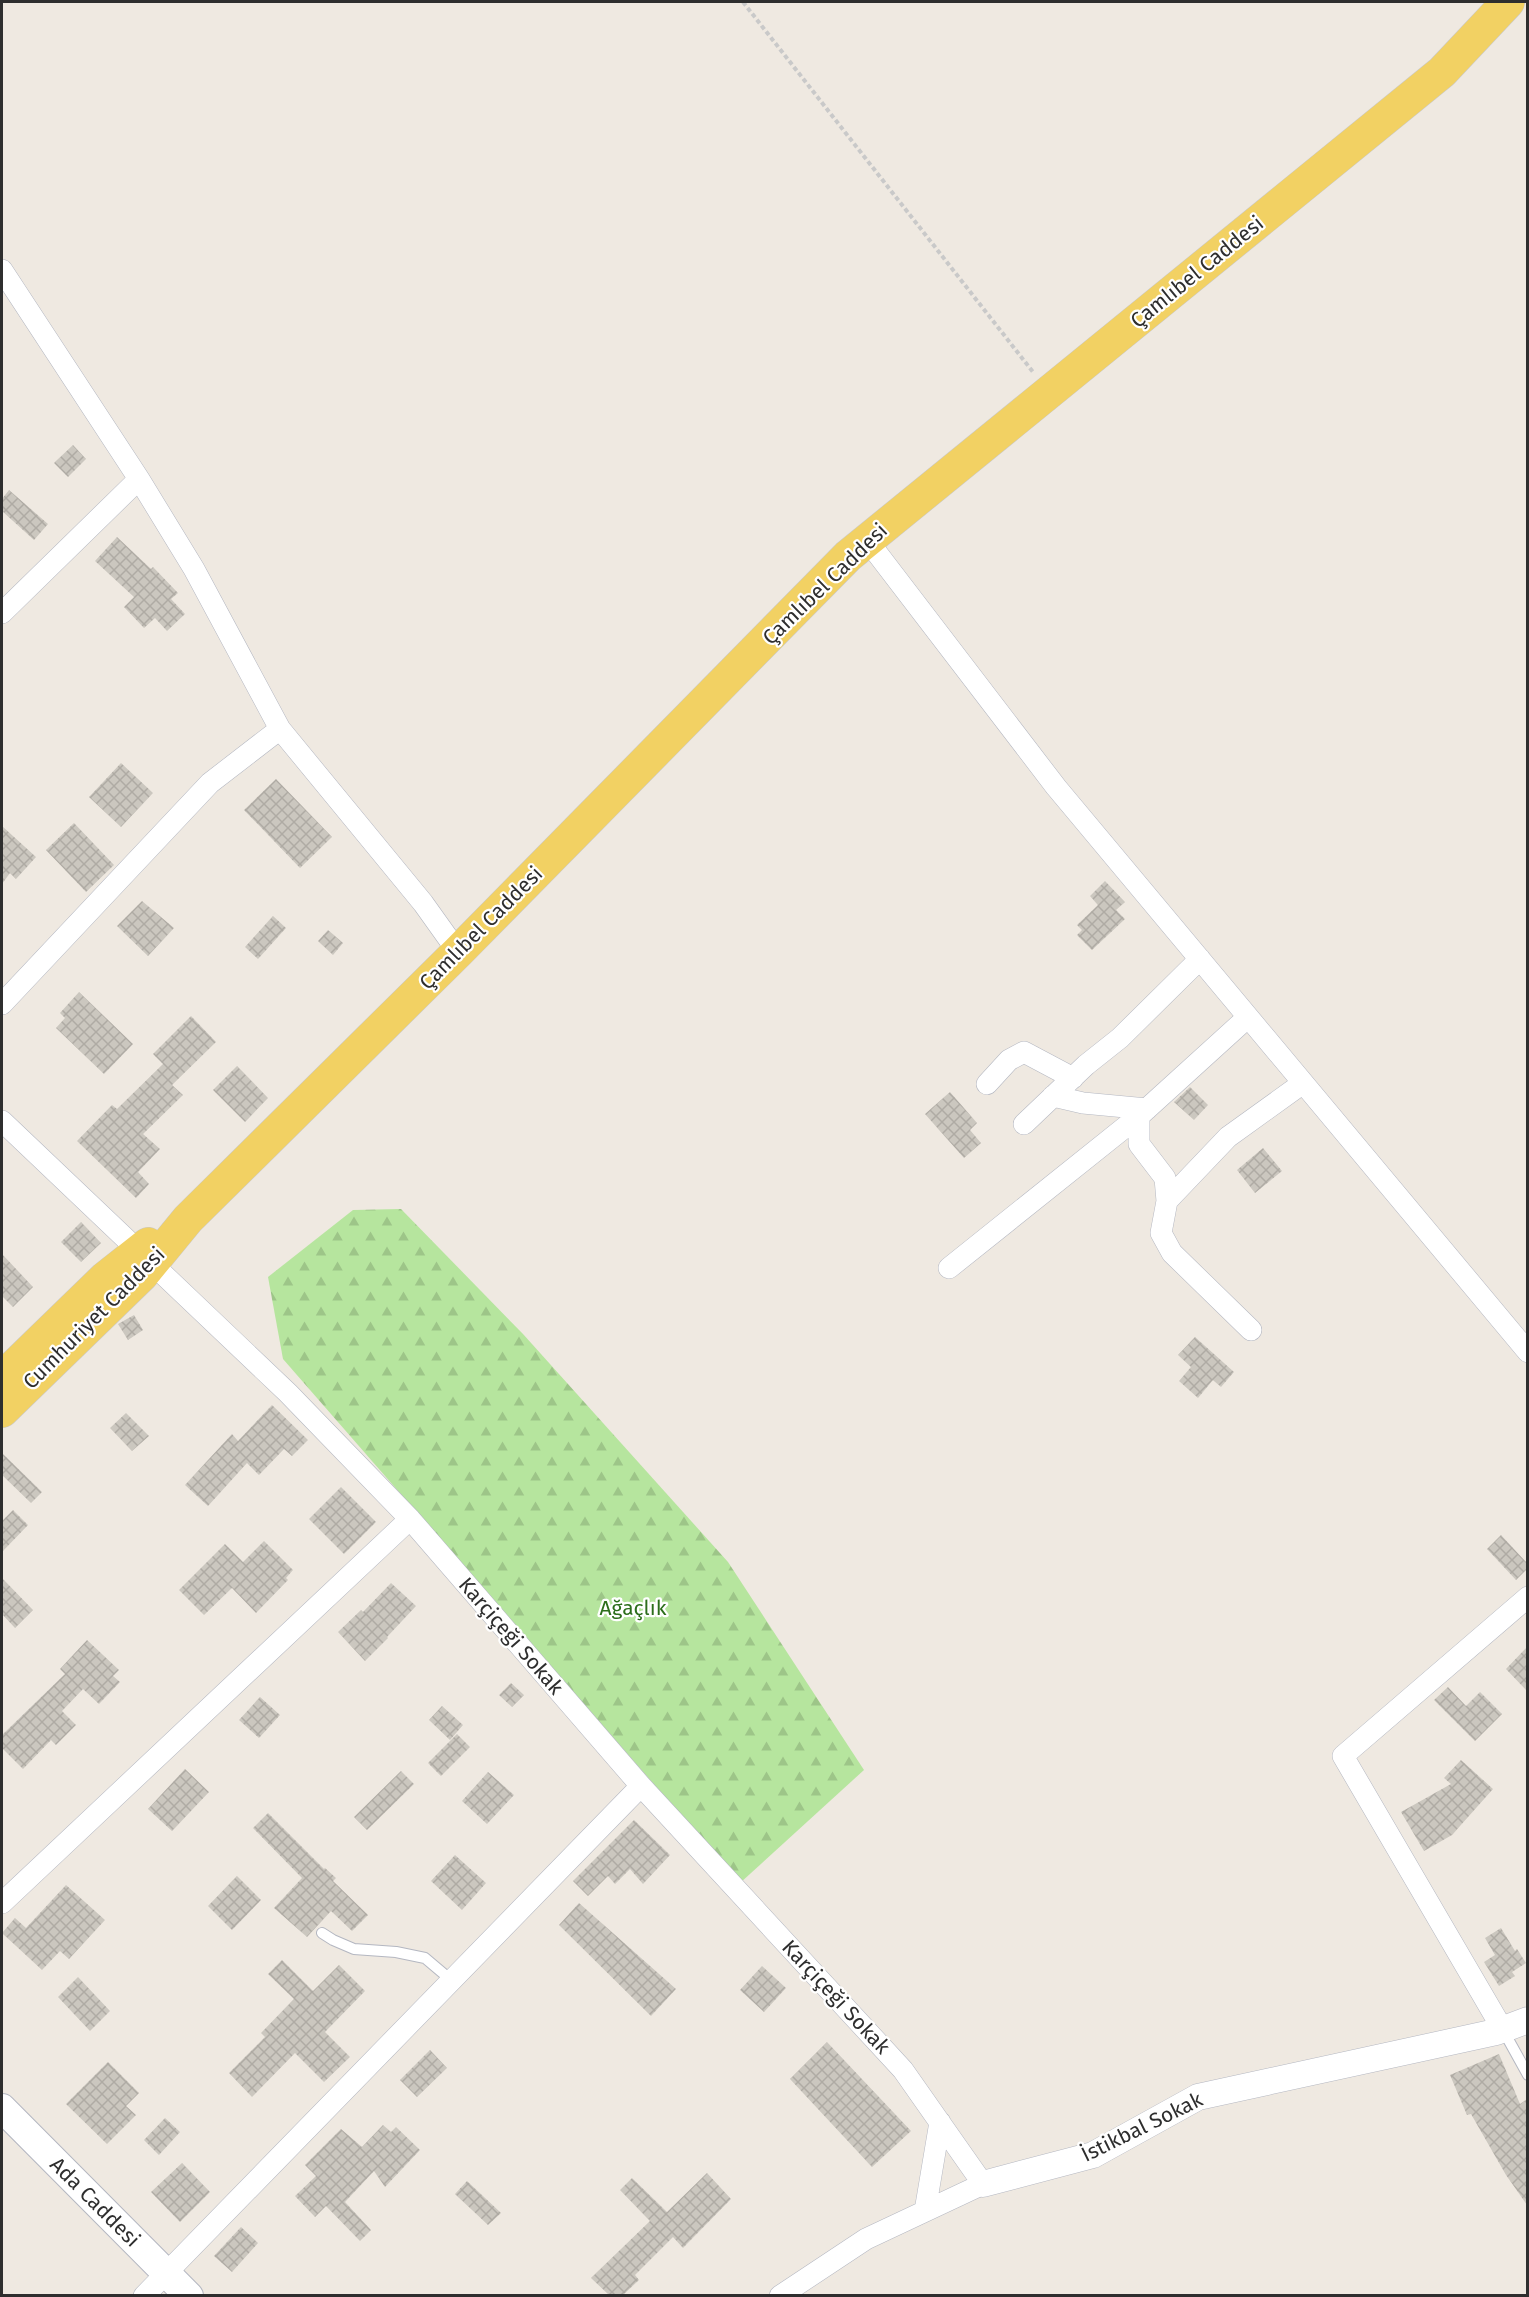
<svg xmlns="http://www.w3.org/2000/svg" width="1529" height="2297" viewBox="0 0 1529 2297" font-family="'Fira Sans',sans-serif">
<defs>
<pattern id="forest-firs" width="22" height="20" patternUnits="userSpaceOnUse" patternTransform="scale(1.5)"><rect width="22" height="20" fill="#b6e59e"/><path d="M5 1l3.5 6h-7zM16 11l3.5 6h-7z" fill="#9dc588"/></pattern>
<pattern id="building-cross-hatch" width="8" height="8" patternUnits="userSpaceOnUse" patternTransform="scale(1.5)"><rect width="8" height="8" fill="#cbc7bf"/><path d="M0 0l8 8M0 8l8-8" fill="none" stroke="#afaba4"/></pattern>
</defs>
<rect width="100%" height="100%" fill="#efe9e1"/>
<path fill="url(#forest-firs)" d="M401,1209L523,1334L728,1562L864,1770L740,1883L283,1359L268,1277L353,1210Z"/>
<path fill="url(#building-cross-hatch)" d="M73,445L86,459L68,477L54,463Z
M9,490L48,524L34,540L2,511V499Z
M117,537L151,569L153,567L178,593L171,599L185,614L167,631L155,618L144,628L124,607L134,597L95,561Z
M121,763L153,793L121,827L89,797Z
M276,779L332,837L300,868L244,810Z
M74,823L114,865L86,892L46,850Z
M2,826L36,857L16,879L10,873L2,884Z
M1105,881L1125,902L1116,910L1125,919L1092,950L1077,935L1082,930L1077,925L1098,905L1090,896Z
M142,901L174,928L148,956L117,926Z
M273,916L286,928L258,959L245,947Z
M328,930L343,943L333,955L318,941Z
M79,992L133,1044L104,1074L56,1028L65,1018L60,1013Z
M191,1016L216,1042L172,1085L183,1095L143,1134L160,1149L138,1172L149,1184L136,1198L77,1141L112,1105L117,1109L163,1064L153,1054Z
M237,1066L268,1098L245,1122L213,1090Z
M1190,1087L1208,1105L1194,1120L1174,1102Z
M950,1092L977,1123L970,1130L981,1143L964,1158L925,1114Z
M1263,1148L1282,1171L1255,1193L1237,1170Z
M81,1222L101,1243L81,1262L61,1242Z
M2,1254L33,1287L13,1307L2,1296Z
M134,1315L143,1330L128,1340L118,1324Z
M1195,1337L1234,1372L1221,1387L1213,1380L1198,1398L1179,1381L1191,1367L1178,1355Z
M272,1405L308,1440L292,1456L284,1449L259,1475L247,1463L208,1506L185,1485L232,1434L238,1441Z
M126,1413L149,1436L132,1451L110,1428Z
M2,1453L42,1492L31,1503L2,1475Z
M341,1487L376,1522L344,1554L309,1519Z
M13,1510L28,1525L2,1552V1521Z
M1501,1535L1527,1563V1569L1516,1580L1487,1549Z
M264,1541L293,1570L286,1578L288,1580L256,1613L232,1588L204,1615L179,1590L225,1544L243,1562Z
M2,1578L33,1610L15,1628L2,1614Z
M391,1583L416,1606L387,1637L388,1638L365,1661L338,1632L361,1610L363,1612Z
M87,1640L119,1670L113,1676L120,1682L99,1704L83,1689L62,1711L76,1725L56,1745L51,1740L23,1769L2,1748V1735L65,1674L60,1669Z
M1527,1647V1691L1506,1669Z
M511,1683L524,1695L512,1707L499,1695Z
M1448,1687L1466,1706L1480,1692L1502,1714L1475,1741L1434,1700Z
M260,1697L280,1715L259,1738L239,1720Z
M442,1706L463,1725L450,1740L429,1720Z
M457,1734L470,1747L441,1776L428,1763Z
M1461,1760L1493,1789L1452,1835L1424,1851L1401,1812L1451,1784L1444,1778Z
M185,1769L209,1792L172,1831L148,1809Z
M401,1771L414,1784L367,1830L354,1817Z
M488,1772L514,1795L487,1824L462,1801Z
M268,1813L324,1869L325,1868L336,1878L333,1881L368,1915L352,1931L331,1911L307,1937L274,1908L302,1878L253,1828Z
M634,1820L670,1855L643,1884L630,1869L615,1884L608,1876L588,1896L573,1881Z
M455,1855L486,1883L462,1910L431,1881Z
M237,1876L261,1900L232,1930L208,1906Z
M66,1885L105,1920L69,1959L60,1951L42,1970L2,1933L15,1918L26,1928Z
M579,1903L676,1989L651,2016L559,1925Z
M1501,1928L1515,1951L1517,1949L1526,1963L1512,1972L1515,1976L1499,1986L1484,1962L1495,1955L1485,1938Z
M282,1960L313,1991L339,1965L365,1991L325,2032L350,2057L324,2082L295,2053L252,2097L229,2073L265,2037L261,2033L294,1999L268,1974Z
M762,1966L786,1988L764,2012L740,1990Z
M78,1977L110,2011L90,2031L58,1997Z
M827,2042L911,2131L872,2167L790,2079Z
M430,2050L447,2068L417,2097L400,2080Z
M1499,2054L1520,2104L1527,2099V2205L1506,2175L1471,2114L1467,2115L1450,2075Z
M108,2062L139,2093L126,2106L136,2115L107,2144L66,2104Z
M165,2118L180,2132L159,2155L144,2140Z
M383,2125L391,2132L396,2127L420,2150L385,2187L374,2171L345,2202L371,2230L360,2241L326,2206L315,2217L295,2196L316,2176L305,2165L341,2129L362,2147Z
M182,2163L210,2192L180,2222L151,2192Z
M707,2173L731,2199L683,2248L673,2237L635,2275L639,2280L623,2295H609L591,2278L650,2221L620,2190L632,2178L667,2212Z
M467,2181L501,2213L488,2225L455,2194Z
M241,2227L258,2243L232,2272L214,2256Z"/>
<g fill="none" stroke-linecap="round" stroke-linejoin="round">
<g stroke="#b4b7c1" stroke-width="12">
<path id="service" d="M322,1933L333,1940L354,1949L396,1952L425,1958L451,1980
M1503,2030L1528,2075"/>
</g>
<g stroke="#b4b7c1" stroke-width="22">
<path id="minor" d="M2,270L139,479L194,569L280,729L423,903L458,952
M867,540L1056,787L1528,1352
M2,613L139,479
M2,1004L210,783L280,729
M987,1084L1009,1060L1024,1052L1073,1078
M1053,1096L1083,1103L1147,1109
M1139,1116V1144L1165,1178L1167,1201L1161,1233L1172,1253L1251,1330
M2,1121L288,1393L410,1519L641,1786L903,2070L983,2184L866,2239L780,2296
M1024,1124L1086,1065L1120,1038L1200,959
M1167,1201L1228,1137L1303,1083
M949,1268L1139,1116L1248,1017
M2,1903L410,1519
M1503,2030L1343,1756L1528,1597
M925,2211L940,2122
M144,2296L641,1786"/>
</g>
<g stroke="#b4b7c1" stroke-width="27">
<path id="tertiary" d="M983,2184L1093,2155L1198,2097L1496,2032L1528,2020"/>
</g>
<g stroke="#b4b7c1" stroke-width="30">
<path id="secondary" d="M2,2108L189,2296"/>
</g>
<g stroke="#c9c9c9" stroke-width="34">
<path id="primary" d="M2,1378L105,1278L148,1244
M2,1411L142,1275L188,1219L458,952L848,556L1442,72L1508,2"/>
</g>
<path stroke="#c9c9c9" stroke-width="4" stroke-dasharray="4.5 3" stroke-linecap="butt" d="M743,2L1033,372"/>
<use href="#service" stroke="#fff" stroke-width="10"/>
<use href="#minor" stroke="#fff" stroke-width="21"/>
<use href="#tertiary" stroke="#fff" stroke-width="26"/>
<use href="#secondary" stroke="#fff" stroke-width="28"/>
<use href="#primary" stroke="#f2d163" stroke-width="33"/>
</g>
<g text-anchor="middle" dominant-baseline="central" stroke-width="4.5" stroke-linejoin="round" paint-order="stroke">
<g font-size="21" fill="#2e2e2e" stroke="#fff">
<text transform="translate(1197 272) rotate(-39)">Çamlıbel Caddesi</text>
<text transform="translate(825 584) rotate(-44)">Çamlıbel Caddesi</text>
<text transform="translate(481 928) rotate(-45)">Çamlıbel Caddesi</text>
<text transform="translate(94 1318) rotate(-45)">Cumhuriyet Caddesi</text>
<text transform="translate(511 1636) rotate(49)">Karçiçeği Sokak</text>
<text transform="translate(836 1997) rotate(47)">Karçiçeği Sokak</text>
<text transform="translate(1142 2127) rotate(-26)">İstikbal Sokak</text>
<text transform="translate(95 2202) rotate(45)">Ada Caddesi</text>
</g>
<g font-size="21" fill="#2c6e1b" stroke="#fff">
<text x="633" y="1608">Ağaçlık</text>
</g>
</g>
<rect width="1529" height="2297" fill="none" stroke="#2e2e2e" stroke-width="6"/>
</svg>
